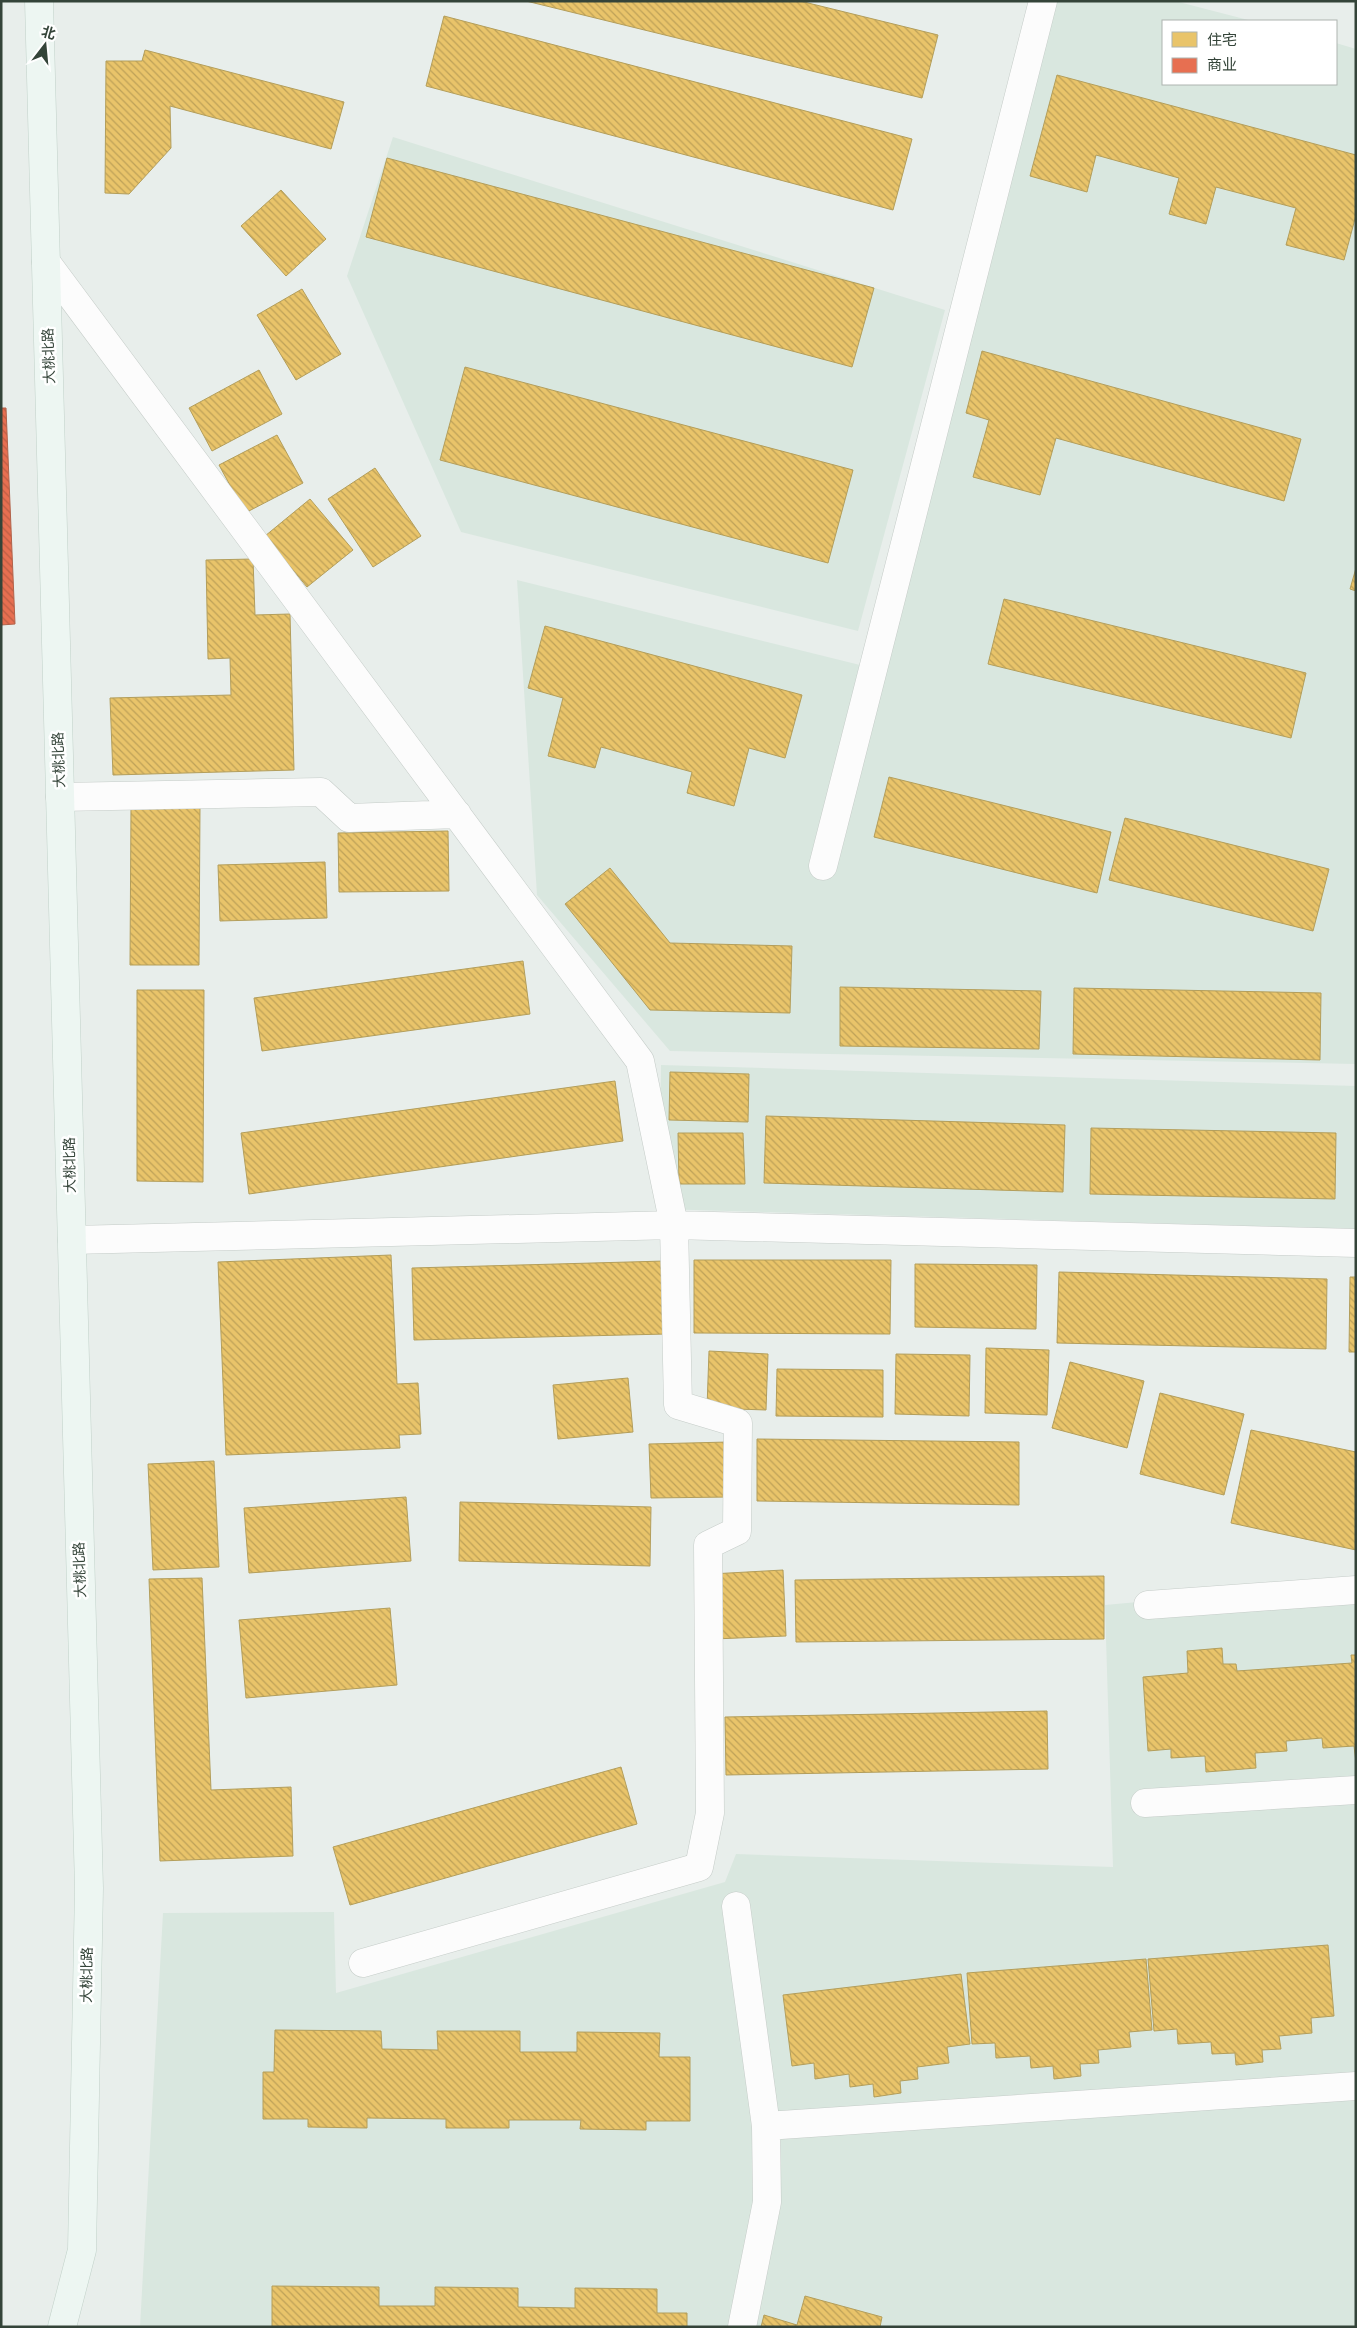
<svg xmlns="http://www.w3.org/2000/svg" width="1357" height="2328" viewBox="0 0 1357 2328" font-family="'Varela Round','Noto Sans SC',sans-serif">
<defs>
<pattern id="homes-back-hatch" width="6" height="6" patternUnits="userSpaceOnUse" patternTransform="scale(1.25)"><rect width="6" height="6" fill="#e9c46a"/><path d="M-1 5l2 2M0 0l6 6M5-1l2 2" fill="none" stroke="#bea158"/></pattern>
<pattern id="shops-back-hatch" width="6" height="6" patternUnits="userSpaceOnUse" patternTransform="scale(1.25)"><rect width="6" height="6" fill="#e76f51"/><path d="M-1 5l2 2M0 0l6 6M5-1l2 2" fill="none" stroke="#bc5d44"/></pattern>
</defs>
<rect width="100%" height="100%" fill="#e8eeeb"/>
<path fill="#d9e7df" d="M1054,1H1175L1252,21H1163V84H1336V43L1356,49V1064L670,1051L537,895L517,580L860,665Z
M393,137L945,310L858,631L461,532L347,276Z
M661,1065L1356,1086V1229L659,1209Z
M1356,1582V2327H140L163,1913L334,1912L336,1993L725,1882L736,1854L1113,1867L1105,1605Z"/>
<path fill="url(#homes-back-hatch)" stroke="#b39e5b" d="M526,1H800L938,35L922,98Z
M444,16L912,139L893,210L426,86Z
M145,50L344,102L331,149L170,106L171,148L129,194L105,193L106,61H142Z
M1057,75L1356,155V215L1344,260L1286,245L1296,208L1216,187L1206,224L1169,214L1179,178L1096,155L1087,192L1030,176Z
M387,158L874,288L852,367L366,237Z
M281,190L326,239L286,276L241,226Z
M302,289L341,354L296,380L257,315Z
M982,351L1301,439L1284,501L1056,438L1040,495L973,477L989,420L966,413Z
M465,367L853,470L828,563L440,460Z
M259,370L282,414L212,451L189,408Z
M277,435L303,483L245,513L219,465Z
M375,468L421,536L373,567L328,499Z
M310,499L353,550L307,587L265,536Z
M253,559L255,615L290,614L294,770L113,775L110,698L231,695L230,658L208,659L206,560Z
M1356,568V591L1350,589Z
M1004,599L1306,673L1291,738L988,664Z
M545,626L802,695L785,758L749,748L734,806L687,793L692,772L601,747L595,768L548,756L563,698L528,688Z
M889,777L1111,832L1097,893L874,837Z
M131,805L200,806L199,965H130Z
M1125,818L1329,869L1313,931L1109,880Z
M448,831L449,891L339,892L338,833Z
M325,862L327,918L220,921L218,865Z
M610,868L670,943L792,946L790,1013L650,1010L565,904Z
M523,961L530,1014L262,1051L254,998Z
M840,987L1041,991L1039,1049L840,1046Z
M1074,988L1321,993L1320,1060L1073,1054Z
M137,990H204L203,1182L137,1181Z
M670,1072L749,1074L748,1122L669,1120Z
M615,1081L623,1141L249,1194L241,1133Z
M766,1116L1065,1125L1063,1192L764,1183Z
M1091,1128L1336,1133L1335,1199L1090,1194Z
M678,1133H743L745,1184H679Z
M391,1255L397,1384L418,1383L421,1434L399,1435L400,1448L226,1455L218,1262Z
M694,1260H891L890,1334L694,1333Z
M665,1261L667,1334L414,1340L412,1268Z
M915,1264L1037,1265L1036,1329L915,1327Z
M1059,1272L1327,1279L1326,1349L1057,1343Z
M1350,1277H1356V1352H1349Z
M986,1348L1049,1350L1047,1415L985,1413Z
M709,1351L768,1354L766,1410L707,1408Z
M896,1354L970,1355L969,1416L895,1414Z
M1070,1362L1144,1381L1127,1448L1052,1428Z
M777,1369L883,1370V1417L776,1416Z
M628,1378L633,1432L558,1439L553,1385Z
M1160,1393L1244,1414L1224,1495L1140,1474Z
M1251,1430L1356,1452V1550L1231,1523Z
M757,1439L1019,1442V1505L757,1501Z
M728,1442L729,1497L651,1498L649,1444Z
M214,1461L219,1567L153,1570L148,1464Z
M406,1497L411,1561L249,1573L244,1508Z
M460,1502L651,1507L650,1566L459,1561Z
M783,1570L786,1636L714,1639L711,1574Z
M1104,1576V1639L796,1642L795,1580Z
M202,1578L211,1790L291,1787L293,1856L160,1861L149,1579Z
M390,1608L397,1685L246,1698L239,1620Z
M1222,1648L1223,1664H1236L1237,1671L1352,1663L1351,1655H1356V1762L1354,1746L1323,1748L1322,1738L1286,1741L1287,1751L1255,1753L1256,1768L1206,1772L1205,1756L1171,1758V1749L1148,1751L1143,1677L1188,1673L1187,1651Z
M1047,1711L1048,1769L726,1775L725,1717Z
M621,1767L637,1824L350,1905L333,1847Z
M1328,1945L1334,2016L1311,2018L1312,2033L1279,2036L1281,2049L1262,2050L1263,2062L1236,2065L1235,2053L1212,2054L1211,2042L1178,2044L1177,2029L1154,2031L1148,1959Z
M1146,1959L1152,2030L1129,2032L1131,2047L1098,2050L1099,2063L1080,2064L1081,2076L1054,2079L1053,2066L1031,2068L1030,2056L996,2058L995,2043L972,2044L967,1973Z
M961,1974L970,2044L947,2047L949,2063L917,2067L918,2079L900,2081L901,2093L874,2097L873,2084L850,2087L849,2074L815,2079L814,2063L792,2066L783,1995Z
M275,2030L381,2031L382,2049L438,2050L437,2031H520V2052H577V2032L660,2033L659,2057H690V2121H646V2130L580,2129L581,2120H509V2128H446V2119L367,2118V2128L308,2127V2119H263V2072H274Z
M272,2286L379,2287V2306H435V2287L518,2288V2307L575,2308V2288L657,2289V2313H687V2327H272Z
M805,2296L882,2317L880,2327H761L764,2315L797,2325Z"/>
<path fill="url(#shops-back-hatch)" stroke="#b1624a" d="M1,408H6L15,624L1,625Z"/>
<g fill="none" stroke-linecap="round" stroke-linejoin="round">
<g stroke="#c5ccc8" stroke-width="29">
<path id="street" d="M46,262L640,1061L674,1225L678,1405L738,1423L737,1531L708,1545L710,1813L699,1867L363,1963
M60,797L321,792L349,818L457,814
M823,866L1043,1
M72,1240L674,1225L1356,1243
M1148,1605L1356,1590
M1145,1803L1356,1790
M736,1906L766,2126L767,2202L742,2327
M766,2126L1356,2086"/>
</g>
<g stroke="#c1d1c9" stroke-width="29">
<path id="secondary" d="M39,1L89,1888L82,2250L62,2327"/>
</g>
<use href="#street" stroke="#fcfcfc" stroke-width="28"/>
<use href="#secondary" stroke="#edf6f2" stroke-width="28"/>
</g>
<g text-anchor="middle" dominant-baseline="central" stroke-width="5" stroke-linejoin="round" paint-order="stroke">
<g font-size="14" fill="#344439" stroke="#fff">
<text transform="translate(49 356) rotate(-92)">大桃北路</text>
<text transform="translate(59 760) rotate(-92)">大桃北路</text>
<text transform="translate(70 1165) rotate(-91)">大桃北路</text>
<text transform="translate(80 1570) rotate(-92)">大桃北路</text>
<text transform="translate(87 1975) rotate(-89)">大桃北路</text>
</g>
</g>
<rect width="1357" height="2328" fill="none" stroke="#344439" stroke-width="5"/>
<rect x="1162" y="20" width="175" height="65" fill="#ffffff" stroke="#aeb4b0"/>
<rect x="1172" y="32" width="25" height="15" fill="#e9c46a" stroke="#aeb4b0"/>
<text x="1207" y="45" font-size="15" fill="#344439">住宅</text>
<rect x="1172" y="58" width="25" height="15" fill="#e76f51" stroke="#aeb4b0"/>
<text x="1207" y="70" font-size="15" fill="#344439">商业</text>
<g transform="translate(45 45) rotate(16)" stroke="#ffffff" stroke-width="4" paint-order="stroke">
<path d="M0-4L9 19L0 12L-9 19Z" fill="#344439"/>
<text y="-8" font-size="14" font-weight="bold" text-anchor="middle" fill="#344439">北</text>
</g>
</svg>
